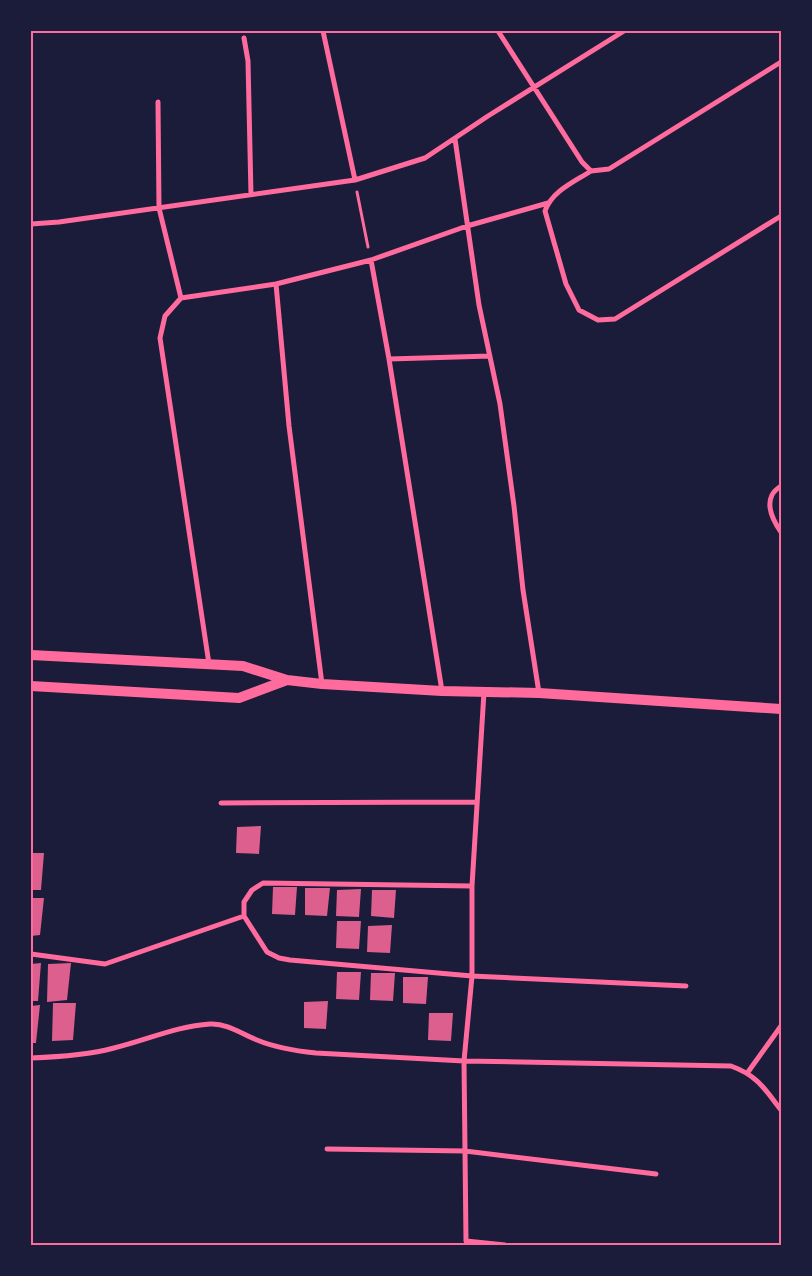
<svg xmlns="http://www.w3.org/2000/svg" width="812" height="1276" viewBox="0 0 812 1276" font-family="Arial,sans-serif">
<rect width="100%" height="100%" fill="#1b1b3a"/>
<path fill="#dd5f8e" d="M261,826L259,854L236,853L237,827Z
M31,853H44L41,890H31Z
M273,887H297L295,915L272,914Z
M305,888H330L327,916L305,915Z
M361,889L359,917L336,916L337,890Z
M372,890H396L394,918L371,916Z
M31,898H44L40,935L31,936Z
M337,921H361L359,949L336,948Z
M392,925L390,953L367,952L368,926Z
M41,963L38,1001H31V964Z
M71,963L67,1000L47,1002L48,964Z
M337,972H361L359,1000L336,999Z
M371,973H395L393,1001L370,1000Z
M403,977H428L426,1004L403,1003Z
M328,1001L326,1029L304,1028V1002Z
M53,1003H76L73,1040L52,1041Z
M40,1005L36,1043H31V1006Z
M429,1013H453L451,1041L428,1040Z"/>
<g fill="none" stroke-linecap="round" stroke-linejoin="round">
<path stroke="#ff6b9d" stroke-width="3" d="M357,192L368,247"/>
<path stroke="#ff6b9d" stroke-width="5" d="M323,31L355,180
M498,31L582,162L591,171L609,169L781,62
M244,38L248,61L251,195
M158,102L159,208L181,298
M455,139L479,305L500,404L514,506L523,590L539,693
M591,171C574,182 552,191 545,211L566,284L579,310L598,320L615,319L781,216
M31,224L59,222L355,180L425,158L488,116L624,31
M371,260L389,359L442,691
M276,284L289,426L322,684
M389,359L490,356
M781,486C778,488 774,491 772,495C766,507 774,522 781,532
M209,664L160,338L165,316L181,298L276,284L371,260L467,226L548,203
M484,692L472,886V976L464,1061L466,1241L505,1245
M221,803L477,802
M472,886L263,883L252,890L244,902V916L267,952L279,958L290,960L472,976L686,986
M31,954L105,964L244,916
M31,1058C59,1057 88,1055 114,1048C147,1040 177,1026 210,1024C227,1023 242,1034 257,1040C276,1048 296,1051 316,1053L464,1061L731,1066C758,1076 764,1088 781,1110
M748,1072L781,1026
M327,1149L465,1151L656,1174"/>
<path stroke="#ff6b9d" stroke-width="10" d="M31,655L243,666L287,680L322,684L442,691L539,693L781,709
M31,686L239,698L287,680"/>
</g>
<rect width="812" height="1276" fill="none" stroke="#1b1b3a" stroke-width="65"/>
<rect x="32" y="32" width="748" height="1212" fill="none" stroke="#ff6b9d" stroke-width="2"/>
</svg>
